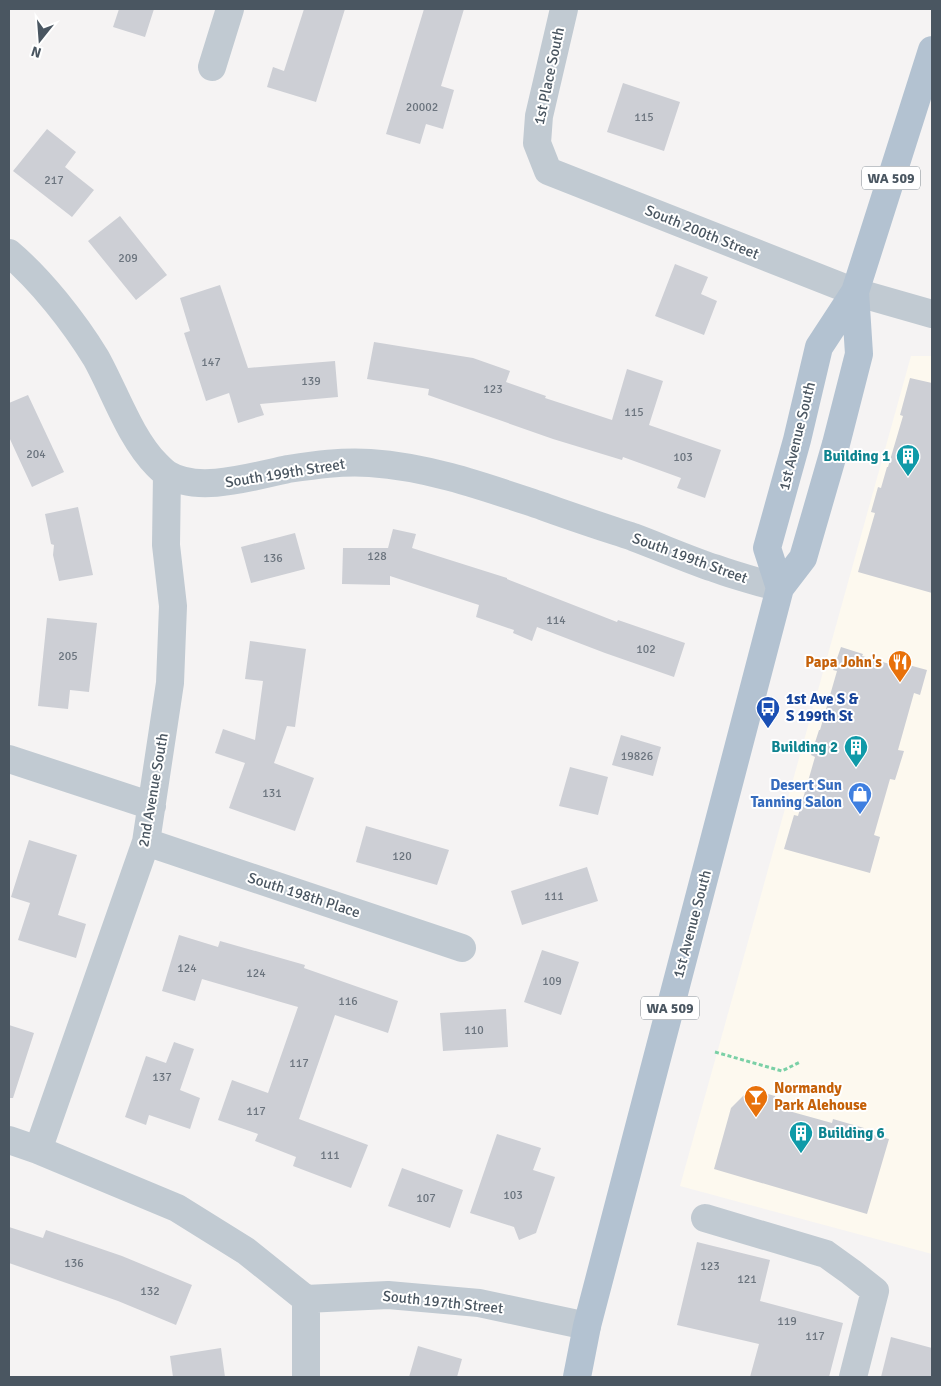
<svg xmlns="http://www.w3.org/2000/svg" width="941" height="1386" viewBox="0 0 941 1386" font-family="Signika,sans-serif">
<rect width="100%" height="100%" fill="#f5f3f3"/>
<path fill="#fdf9ef" d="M911,356H932V1254L680,1186Z"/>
<path fill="#cdcfd5" d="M119,9H154L145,37L113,27Z
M304,9H345L316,102L267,87L273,67L284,71Z
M424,9H464L441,86L454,90L443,129L426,124L420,144L386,134Z
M623,83L680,102L664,151L607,132Z
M47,129L76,152L65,167L94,190L72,217L13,171Z
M120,216L167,275L136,300L88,241Z
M675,264L708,277L701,294L717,301L704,335L655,316Z
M220,285L248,368L335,361L338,397L260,404L264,415L238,423L229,393L206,401L184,333L190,331L180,298Z
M374,342L473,358L510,371L506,382L546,396L545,398L612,420L627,369L663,381L649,425L721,450L705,498L677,488L681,478L623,457L622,460L553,439L428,395L429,389L367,379Z
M910,378L932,383V593L858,572L875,513L871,512L878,487L881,488L887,467H888L903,416L900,415Z
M28,395L64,472L32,487L9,437V403Z
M78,507L93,575L59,581L53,555L54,545L51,544L45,514Z
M393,529L416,534L412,548L507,578V579L617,622L618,620L685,643L674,677L605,653L537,627L532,641L513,633L514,630L476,617L479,605L390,576V585L342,584L343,548H388Z
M295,533L305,569L251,583L241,547Z
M47,618L97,623L89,692L70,690L68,709L38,706Z
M250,641L306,649L295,727L287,726L274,763L314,778L295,831L229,808L245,763L215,753L223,729L255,740L263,681L245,679Z
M841,647L863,654L862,656L900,667L905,664L927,670L920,695L914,693L898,750L904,751L895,780L890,779L874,835L880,837L870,873L784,849L794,815L798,816L815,757L811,755L819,730H820L837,671L833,670Z
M621,735L661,747L653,776L612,765Z
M570,767L608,777L598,815L559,806Z
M366,826L449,850L437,885L356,862Z
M29,840L77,855L58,915L86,924L76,958L18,940L30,903L11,897Z
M587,867L598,901L522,925L511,891Z
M179,935L218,947L220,941L305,965L304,968L398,1001L388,1033L335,1015L299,1119L368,1145L351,1188L293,1166L296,1157L255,1141L258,1134L218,1120L232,1080L268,1093L298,1007L202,979L195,1001L162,991Z
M542,950L579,962L561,1015L524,1002Z
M506,1009L508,1047L443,1051L440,1013Z
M9,1025L34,1033L13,1098H9Z
M174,1042L194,1049L180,1090L200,1098L190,1129L149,1115L146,1125L125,1117L146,1056L166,1063Z
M750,1089L775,1096L778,1108L832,1123L833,1119L864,1128L863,1132L889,1139L867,1214L714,1169L731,1108Z
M497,1134L541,1148L533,1170L555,1177L536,1233L519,1240L514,1227L470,1213Z
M402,1168L463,1190L450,1228L388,1206Z
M9,1227L43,1238L46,1230L122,1256L192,1285L176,1325L118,1301L9,1263Z
M697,1242L770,1260L760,1301L843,1323L829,1377H750L759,1344L677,1325Z
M891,1337L932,1348V1377H881Z
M418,1346L462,1359L457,1377H409Z
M221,1348L225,1377H173L170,1356Z"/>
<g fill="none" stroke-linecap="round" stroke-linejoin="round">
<path stroke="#7ad0a6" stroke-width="3" stroke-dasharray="4 2.5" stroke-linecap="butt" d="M715,1052L782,1071L800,1062"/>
<path stroke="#c1cad2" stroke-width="28" d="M564,9L539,116L537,143L548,171L855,292L932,314
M212,67L230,9
M9,253C41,280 74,322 96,358C115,392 130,438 157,465C160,468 164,472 167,474C198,494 254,476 288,469C315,465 342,461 370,463C430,467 485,487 542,506C572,517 603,527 633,537C660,547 687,559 714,568C736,576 758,582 780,588
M9,759L152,806
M146,842L462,948
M9,1140L38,1150L177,1208L246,1251L306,1299L388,1295L479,1303L587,1326
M38,1150L146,842L170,683L173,606L166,545L167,474
M705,1218L826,1254L851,1272L875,1291L853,1377
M306,1299V1377"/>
<path stroke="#b3c2d1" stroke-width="28" d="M780,588L767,548L797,440L819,347L855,292L932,50
M577,1377L587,1326L780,588L803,558L836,444L859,354L855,292"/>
</g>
<defs>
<g id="building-pin" transform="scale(1.25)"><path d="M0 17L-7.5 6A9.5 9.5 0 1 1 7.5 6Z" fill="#0f9aa8" stroke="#fff"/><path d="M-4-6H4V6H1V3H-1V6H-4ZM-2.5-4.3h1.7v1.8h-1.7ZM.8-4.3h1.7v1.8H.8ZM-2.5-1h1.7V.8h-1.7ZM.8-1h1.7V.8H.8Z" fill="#fff"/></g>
<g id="restaurant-pin" transform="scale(1.25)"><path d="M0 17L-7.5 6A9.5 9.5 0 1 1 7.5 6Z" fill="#e8710a" stroke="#fff"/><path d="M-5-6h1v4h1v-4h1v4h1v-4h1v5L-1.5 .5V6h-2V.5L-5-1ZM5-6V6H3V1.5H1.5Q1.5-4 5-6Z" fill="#fff"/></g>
<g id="bus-pin" transform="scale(1.25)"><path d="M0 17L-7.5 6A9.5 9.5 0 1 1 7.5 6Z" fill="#1a4fb4" stroke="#fff"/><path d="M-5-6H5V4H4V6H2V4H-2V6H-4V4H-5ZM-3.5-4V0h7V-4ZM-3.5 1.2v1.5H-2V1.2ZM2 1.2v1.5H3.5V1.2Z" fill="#fff"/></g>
<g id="shop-pin" transform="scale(1.25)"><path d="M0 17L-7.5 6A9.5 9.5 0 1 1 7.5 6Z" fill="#3f7fe0" stroke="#fff"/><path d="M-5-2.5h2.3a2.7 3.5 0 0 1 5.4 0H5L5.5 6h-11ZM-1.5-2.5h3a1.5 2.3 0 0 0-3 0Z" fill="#fff"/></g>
<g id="bar-pin" transform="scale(1.25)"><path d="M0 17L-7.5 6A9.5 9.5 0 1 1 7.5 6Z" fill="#e8710a" stroke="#fff"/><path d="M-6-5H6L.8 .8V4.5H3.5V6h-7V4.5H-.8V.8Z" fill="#fff"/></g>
</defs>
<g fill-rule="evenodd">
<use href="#building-pin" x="908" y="456"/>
<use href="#restaurant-pin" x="900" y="662"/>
<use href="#bus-pin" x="768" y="708"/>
<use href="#building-pin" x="856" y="747"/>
<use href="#shop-pin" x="860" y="794"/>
<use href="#bar-pin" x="756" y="1097"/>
<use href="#building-pin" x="801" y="1133"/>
</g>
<g text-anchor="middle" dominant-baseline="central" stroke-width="4" stroke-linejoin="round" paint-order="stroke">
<g font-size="12" fill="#6b747e">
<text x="422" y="107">20002</text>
<text x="644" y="117">115</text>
<text x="54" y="180">217</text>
<text x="128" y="258">209</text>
<text x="211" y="362">147</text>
<text x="311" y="381">139</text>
<text x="493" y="389">123</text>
<text x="634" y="412">115</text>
<text x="36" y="454">204</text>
<text x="683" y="457">103</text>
<text x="377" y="556">128</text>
<text x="273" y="558">136</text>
<text x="556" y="620">114</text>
<text x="646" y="649">102</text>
<text x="68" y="656">205</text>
<text x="637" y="756">19826</text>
<text x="272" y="793">131</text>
<text x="402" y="856">120</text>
<text x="554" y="896">111</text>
<text x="187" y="968">124</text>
<text x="256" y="973">124</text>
<text x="552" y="981">109</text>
<text x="348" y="1001">116</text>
<text x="474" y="1030">110</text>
<text x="299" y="1063">117</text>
<text x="162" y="1077">137</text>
<text x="256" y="1111">117</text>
<text x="330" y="1155">111</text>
<text x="513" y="1195">103</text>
<text x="426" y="1198">107</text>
<text x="74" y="1263">136</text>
<text x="710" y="1266">123</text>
<text x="747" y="1279">121</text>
<text x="150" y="1291">132</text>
<text x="787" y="1321">119</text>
<text x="815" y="1336">117</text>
</g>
<g fill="#fff" stroke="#808990" stroke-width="1">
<rect x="862" y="166.5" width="58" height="23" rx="4"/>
<rect x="641" y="996.5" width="58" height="23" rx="4"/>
</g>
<g font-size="14" font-weight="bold" fill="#4a5661">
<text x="891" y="178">WA 509</text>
<text x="670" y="1008">WA 509</text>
</g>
<g font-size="15" fill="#4a5661" stroke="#fff">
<text transform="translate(549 76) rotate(-78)">1st Place South</text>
<text transform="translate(702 232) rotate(22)">South 200th Street</text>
<text transform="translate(797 436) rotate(-76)">1st Avenue South</text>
<text transform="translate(285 473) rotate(-9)">South 199th Street</text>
<text transform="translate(690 558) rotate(20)">South 199th Street</text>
<text transform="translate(153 790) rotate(-80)">2nd Avenue South</text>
<text transform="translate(304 895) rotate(18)">South 198th Place</text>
<text transform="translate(692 924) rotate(-75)">1st Avenue South</text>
<text transform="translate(443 1302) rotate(6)">South 197th Street</text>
</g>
<g font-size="15" font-weight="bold" fill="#0d838f" stroke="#fff" text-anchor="end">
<text x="890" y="456">Building 1</text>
<text x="838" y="747">Building 2</text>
<text x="818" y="1133" text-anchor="start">Building 6</text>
</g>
<g font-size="15" font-weight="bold" fill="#c56008" stroke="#fff" text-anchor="end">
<text x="882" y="662">Papa John's</text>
<text x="774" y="1088" text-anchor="start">Normandy<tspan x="774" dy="17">Park Alehouse</tspan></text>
</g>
<g font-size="15" font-weight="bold" fill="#164399" stroke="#fff" text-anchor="start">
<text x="786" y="699">1st Ave S &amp;<tspan x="786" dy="17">S 199th St</tspan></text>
</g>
<g font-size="15" font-weight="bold" fill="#366cbe" stroke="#fff" text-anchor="end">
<text x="842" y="785">Desert Sun<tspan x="842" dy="17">Tanning Salon</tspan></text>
</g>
</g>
<rect width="941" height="1386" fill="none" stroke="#4a5661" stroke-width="20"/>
<g transform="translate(40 40) rotate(197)" stroke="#ffffff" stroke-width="4" paint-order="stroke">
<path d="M0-4L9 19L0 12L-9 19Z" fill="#4a5661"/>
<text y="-8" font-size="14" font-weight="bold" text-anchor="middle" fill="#4a5661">N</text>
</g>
</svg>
